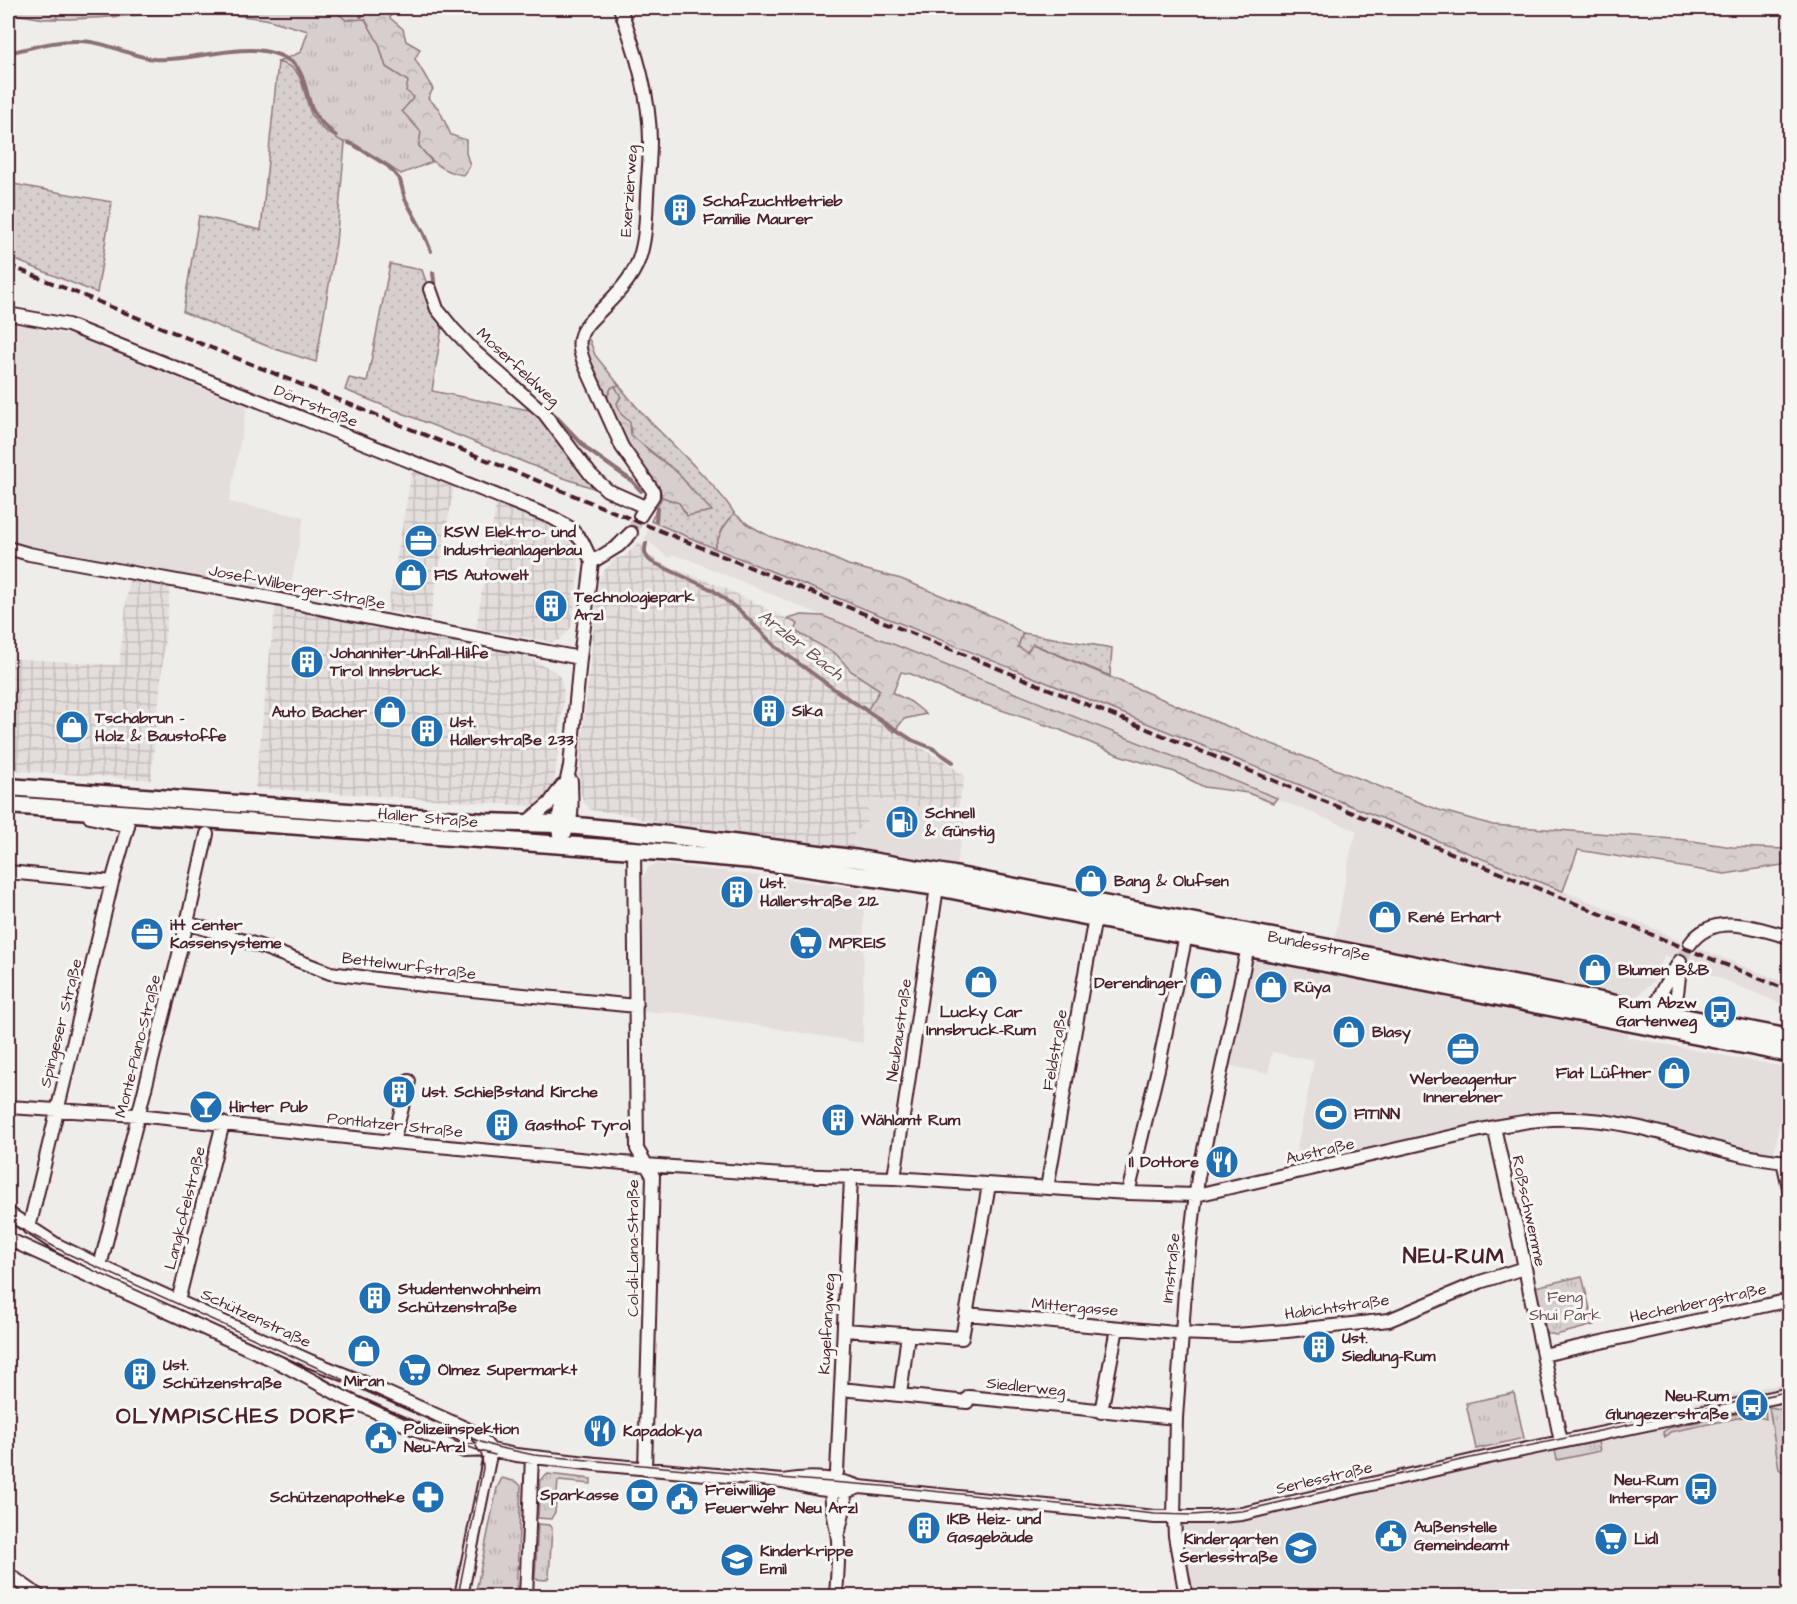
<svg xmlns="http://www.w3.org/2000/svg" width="1797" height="1604" viewBox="0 0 1797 1604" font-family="'Architects Daughter',sans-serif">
<defs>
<pattern id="industrial-grid" width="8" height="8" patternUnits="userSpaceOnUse" patternTransform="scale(1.5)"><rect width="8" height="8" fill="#e3dedc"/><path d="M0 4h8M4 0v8" fill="none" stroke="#c4bebd"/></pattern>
<pattern id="grass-tufts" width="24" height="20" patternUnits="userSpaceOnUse" patternTransform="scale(1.5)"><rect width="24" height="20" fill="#d7cfce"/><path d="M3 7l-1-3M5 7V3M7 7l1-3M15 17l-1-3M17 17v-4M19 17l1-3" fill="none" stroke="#bab1b1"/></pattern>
<pattern id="forest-crowns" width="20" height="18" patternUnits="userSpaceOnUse" patternTransform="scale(1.5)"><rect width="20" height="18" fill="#d7cfce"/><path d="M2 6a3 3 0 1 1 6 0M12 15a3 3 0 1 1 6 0" fill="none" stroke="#bab1b1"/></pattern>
<pattern id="wetland-marsh" width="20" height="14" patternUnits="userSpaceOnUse" patternTransform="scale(1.5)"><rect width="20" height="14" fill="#d7cfce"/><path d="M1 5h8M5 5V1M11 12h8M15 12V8" fill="none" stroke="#bab1b1"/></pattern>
<pattern id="garden-dots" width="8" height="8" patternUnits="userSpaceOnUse" patternTransform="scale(1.5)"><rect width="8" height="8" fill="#d7cfce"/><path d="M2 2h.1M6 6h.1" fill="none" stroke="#bab1b1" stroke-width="1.8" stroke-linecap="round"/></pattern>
</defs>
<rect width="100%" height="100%" fill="#efedea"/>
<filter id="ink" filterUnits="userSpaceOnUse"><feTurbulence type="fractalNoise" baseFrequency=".0167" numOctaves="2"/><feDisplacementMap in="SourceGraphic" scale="12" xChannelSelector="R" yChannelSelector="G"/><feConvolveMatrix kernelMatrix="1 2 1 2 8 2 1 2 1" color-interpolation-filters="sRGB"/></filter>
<g filter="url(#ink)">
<path fill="#e3dedc" d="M8,321L74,336L247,406L229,502L304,517L288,601L8,548Z
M651,521L658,522L677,532L708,542L714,548L1474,856L1604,907L1665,933L1671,937L1789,984V1007L1664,955L1656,979L1639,995L1627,1037L1789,1068L1773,1160L1634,1126L1539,1120L1292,1174L1314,1061L1272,1052L1268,1074L1223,1064L1249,939L1332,956L1350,854L1357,831L823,616L690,560L674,555L669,558L645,539Z
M870,798L966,815L956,865L853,848L855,831L866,826Z
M657,864L722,871L864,889L863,1043L682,1013L641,1012V880L649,867Z
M1789,1383V1596H1186L1174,1518L1251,1506L1759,1388Z"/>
<path fill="url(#industrial-grid)" d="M412,471L454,487L430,619L387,611Z
M496,504L552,527L562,534L575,549L578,558L579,568L573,621L570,629L559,640L551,642L476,628Z
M639,542L648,555L664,564L725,588L798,624L795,631L836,654L851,671L880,690L866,712L894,732L944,761L965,776L957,813L870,798L866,826L855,831L853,848L643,820L630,815L597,811L591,810L584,803L578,785L579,767L599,580L603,572L616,558L624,557Z
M130,572L171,579L151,780L8,770V658L119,665Z
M276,599L521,646L533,660L555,671L561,679L564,693L555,779L552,788L543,799L531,806L255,788Z"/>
<path fill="url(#grass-tufts)" stroke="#90777c" stroke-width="1.5" d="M162,8H332L346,20L365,19L379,44L386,67L408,81L414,97L403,111L421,132L419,146L432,162L401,174L347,141L345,143C332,136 320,129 312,116C305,103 304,75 292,68C288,65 283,64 278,62L301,52L308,31L266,19L209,12L165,14Z
M584,334L590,341L595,355L619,385L611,388L606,401L587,358Z
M8,793L441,824V829L8,798Z
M1582,1276L1594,1325L1556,1335L1547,1333L1535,1287Z
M1514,1393L1524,1438L1476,1449L1466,1403Z
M1769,1407L1780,1409L1789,1420V1473L1782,1471L1779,1469Z
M1765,1408L1766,1419L1752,1415L1670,1432L1665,1437L1663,1432L1669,1428Z
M1598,1442L1600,1451L1557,1460L1555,1450Z
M548,1474L591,1479V1484L558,1481L555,1512L551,1519L538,1518L540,1480Z
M502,1478L517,1482L521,1486L516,1596H475L497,1488Z
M538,1524L550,1525L552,1528L549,1577L546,1580L535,1579Z"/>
<path fill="url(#forest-crowns)" stroke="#90777c" stroke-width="1.5" d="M8,8H56L57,19H45L8,13Z
M332,8H393L390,18L403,29L406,41L420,49L415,59L433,89L428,98L439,109L451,135L466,140V153L470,166L463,175C441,171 432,162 419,146L421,132L402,111L414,97L406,91L408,81L386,67L379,44L365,19L346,20Z
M615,386L621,397V413L630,422L648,450L678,473L693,491L713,511L687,516L679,503L662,497L660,488L625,444L606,401L611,388Z
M734,513L749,525L769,536L819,552L848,565L901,579L999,619L1023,633L1018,647L1027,651L1032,644L1214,721L1439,810L1493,825L1686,840L1732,847L1789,849V864L1725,874L1578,850L1563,891L1557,889L714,548L723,528Z
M802,615L823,616L1277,798L1273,803L1248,793L1204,787L1175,772L1119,755L1058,729L956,695L911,674L901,672L893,693L911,702L926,714L904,719L894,732L866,712L880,690L851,671L836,654L795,631L798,624L788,619Z"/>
<path fill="url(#wetland-marsh)" stroke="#90777c" stroke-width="1.5" d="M56,8H162L165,14C129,15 93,19 57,19Z"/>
<path fill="url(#garden-dots)" stroke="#90777c" stroke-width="1.5" d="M278,62C283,64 288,65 292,68C304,75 305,103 312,116C320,129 332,136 345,143L336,243L316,362L272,348L183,312L199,216L261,230Z
M8,183L112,202L97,293L8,257Z
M390,264L422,270L442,327L432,391L544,413L599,490L561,477L345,390L349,378L367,382Z
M619,385C643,418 674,444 702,474C713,486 725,498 734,513L723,528L714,548L651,521L662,497L679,503L687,516L712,511L693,491L678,473L631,435L630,422L621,414L617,403L621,397L615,386Z
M1023,633L1112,648L1110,676L1033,644L1027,652L1018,647Z"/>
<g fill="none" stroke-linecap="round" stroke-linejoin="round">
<path stroke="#8a6f74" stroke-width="4" d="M361,16L367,8
M8,53C31,48 55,40 79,41C105,41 129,56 154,59C197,63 255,34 293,63C305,73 306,95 312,109C317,120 327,128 336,136
M349,143L354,145L388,166L400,180L405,199L423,232L431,251
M433,273L435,289
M536,399L543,403L588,450L632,481L641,491
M656,521L657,508
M646,543C644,552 644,556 652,562L713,590L741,612L776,647L841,694L912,740L932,748L953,762"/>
<path stroke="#cec4c4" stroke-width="12" stroke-dasharray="12 6" stroke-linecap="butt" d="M631,533L640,516
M1680,961L1690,944"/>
<g stroke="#4a1f2b" stroke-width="16">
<path id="minor" d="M620,8C635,49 650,96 650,141C650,159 648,177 647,196C646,216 646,239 639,259C632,279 616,295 601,310C593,318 582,327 580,339C578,348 582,357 585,365L622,447L653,491V496L640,516
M430,289L437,309L454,330L475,352L544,413L591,475L607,490L645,507
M8,314L68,325L553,518L570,528L582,541L592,562L580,658L570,766L557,824L561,844
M8,548L29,554L276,599L343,613L580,658
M592,562L618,546L631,533
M526,823L549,804L562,786
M566,832C574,816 571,798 571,781
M634,850L637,1149L653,1176L645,1469
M8,872L112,882
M187,923L260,946L330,973L431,986L636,1006
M1690,944C1714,910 1757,929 1790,937
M1657,1020C1652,998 1670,979 1680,961
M1667,1021C1678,1006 1678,983 1680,966
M8,1107L137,1115L393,1142L645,1165L784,1175L894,1178L1128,1193L1196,1195L1494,1127C1509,1125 1524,1121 1539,1120C1571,1117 1605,1120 1636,1127C1688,1138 1737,1159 1790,1162
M1494,1127L1519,1239L1561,1442
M393,1142L409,1081
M1783,1161L1790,1192
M894,1178L937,887
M1047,1188L1095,917
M1128,1193L1158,1069L1186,935
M8,1213L57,1245L100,1266L310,1361L358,1380L476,1433L491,1450
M29,1228L112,882L128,826L90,817
M8,1239L280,1363L345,1398L464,1451L491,1450L516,1455L596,1464L782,1481L818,1489L845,1492L860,1487
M100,1266L187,923L207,834
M178,1301L223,1123
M966,1314L1176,1333L1236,1335L1287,1331L1389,1320L1480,1282L1524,1268
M844,1330L962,1338L989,1185
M1543,1355L1790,1300
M841,1389L967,1402L969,1397L1176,1418
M900,1395L908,1334
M1101,1412L1117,1328
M782,1481C809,1476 834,1477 860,1487L1155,1517H1209L1242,1514L1263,1509L1489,1457L1790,1394
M839,1531L845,1503L844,1486
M8,1574L39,1596
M461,1596L491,1450
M526,1596L532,1457
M836,1596C837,1578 839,1559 838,1540C836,1518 825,1493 837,1472L851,1178
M1186,1596L1175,1536L1174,1518L1176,1418L1186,1277L1198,1177L1248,947"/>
</g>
<g stroke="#4a1f2b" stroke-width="21">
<path id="major" d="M8,787L485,822L557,824L669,835L859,859L954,875L1790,1038
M8,805L661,852L753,860L937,887L1790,1054"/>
</g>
<use href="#minor" stroke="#f6f6f2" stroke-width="12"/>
<use href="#major" stroke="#f6f6f2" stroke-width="16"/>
<path stroke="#4a1f2b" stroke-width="1.5" d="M8,1222L66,1253L478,1441L496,1447L534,1455L792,1479L883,1486L1155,1514L1192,1515L1242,1511L1461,1460L1790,1391
M320,1377C352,1395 384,1409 417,1424C443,1436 468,1449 495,1455
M458,1596L483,1468L482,1456L476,1446"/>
<path stroke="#4a1f2b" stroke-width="4" stroke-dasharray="9 4.5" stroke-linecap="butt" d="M8,265L1790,991"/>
</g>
</g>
<defs>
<g id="building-disc" transform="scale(1.725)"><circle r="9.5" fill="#1f6fb2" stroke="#f6f6f2"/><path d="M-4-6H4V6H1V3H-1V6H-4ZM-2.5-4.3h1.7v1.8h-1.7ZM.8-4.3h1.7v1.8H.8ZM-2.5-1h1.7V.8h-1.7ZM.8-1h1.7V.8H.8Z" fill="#fff"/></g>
<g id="office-disc" transform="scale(1.725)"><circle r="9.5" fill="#1f6fb2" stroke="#f6f6f2"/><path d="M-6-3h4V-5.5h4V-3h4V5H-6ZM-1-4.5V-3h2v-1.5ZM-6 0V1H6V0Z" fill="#fff"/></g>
<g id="shop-disc" transform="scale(1.725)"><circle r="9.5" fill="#1f6fb2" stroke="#f6f6f2"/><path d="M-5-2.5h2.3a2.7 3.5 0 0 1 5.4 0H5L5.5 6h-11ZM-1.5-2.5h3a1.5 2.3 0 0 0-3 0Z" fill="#fff"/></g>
<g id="fuel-disc" transform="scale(1.725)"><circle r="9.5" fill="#1f6fb2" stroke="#f6f6f2"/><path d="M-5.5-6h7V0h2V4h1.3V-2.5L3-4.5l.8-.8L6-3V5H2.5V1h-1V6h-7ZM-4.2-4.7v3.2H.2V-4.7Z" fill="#fff"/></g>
<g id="supermarket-disc" transform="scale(1.725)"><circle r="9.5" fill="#1f6fb2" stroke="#f6f6f2"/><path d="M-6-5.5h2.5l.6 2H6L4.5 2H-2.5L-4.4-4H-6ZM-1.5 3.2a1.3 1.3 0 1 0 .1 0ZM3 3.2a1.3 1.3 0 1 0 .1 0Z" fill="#fff"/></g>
<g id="bus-disc" transform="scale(1.725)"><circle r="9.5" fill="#1f6fb2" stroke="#f6f6f2"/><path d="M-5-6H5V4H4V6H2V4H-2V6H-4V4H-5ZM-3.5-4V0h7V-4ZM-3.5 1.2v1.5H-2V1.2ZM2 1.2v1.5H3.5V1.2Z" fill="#fff"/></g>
<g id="bar-disc" transform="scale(1.725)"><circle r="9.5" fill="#1f6fb2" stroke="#f6f6f2"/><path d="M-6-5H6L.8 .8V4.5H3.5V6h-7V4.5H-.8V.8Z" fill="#fff"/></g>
<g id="stadium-disc" transform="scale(1.725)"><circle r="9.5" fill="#1f6fb2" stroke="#f6f6f2"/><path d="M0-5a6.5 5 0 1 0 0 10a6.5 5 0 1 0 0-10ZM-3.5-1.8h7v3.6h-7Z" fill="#fff"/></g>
<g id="restaurant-disc" transform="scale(1.725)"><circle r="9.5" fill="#1f6fb2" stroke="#f6f6f2"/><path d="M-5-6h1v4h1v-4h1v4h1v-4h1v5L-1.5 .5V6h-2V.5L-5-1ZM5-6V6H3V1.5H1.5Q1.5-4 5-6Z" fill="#fff"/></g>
<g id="civic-disc" transform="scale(1.725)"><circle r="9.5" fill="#1f6fb2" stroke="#f6f6f2"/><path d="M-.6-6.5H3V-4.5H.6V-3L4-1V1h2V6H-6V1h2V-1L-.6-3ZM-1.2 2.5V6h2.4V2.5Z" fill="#fff"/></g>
<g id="bank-disc" transform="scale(1.725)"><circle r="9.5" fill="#1f6fb2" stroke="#f6f6f2"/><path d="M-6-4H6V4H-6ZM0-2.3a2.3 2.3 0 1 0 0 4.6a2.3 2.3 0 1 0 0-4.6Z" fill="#fff"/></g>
<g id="pharmacy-disc" transform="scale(1.725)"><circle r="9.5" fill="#1f6fb2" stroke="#f6f6f2"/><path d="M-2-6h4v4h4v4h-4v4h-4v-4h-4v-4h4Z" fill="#fff"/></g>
<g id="school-disc" transform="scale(1.725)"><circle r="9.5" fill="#1f6fb2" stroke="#f6f6f2"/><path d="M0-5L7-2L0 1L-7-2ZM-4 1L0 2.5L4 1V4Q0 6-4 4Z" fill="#fff"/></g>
</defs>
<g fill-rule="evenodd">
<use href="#building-disc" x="680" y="210"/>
<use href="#office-disc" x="421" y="541"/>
<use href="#shop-disc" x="411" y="575"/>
<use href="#building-disc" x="551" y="606"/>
<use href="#building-disc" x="307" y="662"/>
<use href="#building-disc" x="769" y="711"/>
<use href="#shop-disc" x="390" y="712"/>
<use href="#shop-disc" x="72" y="727"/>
<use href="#building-disc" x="427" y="731"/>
<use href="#fuel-disc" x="902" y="822"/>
<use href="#shop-disc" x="1091" y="881"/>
<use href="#building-disc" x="737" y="892"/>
<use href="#shop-disc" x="1385" y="917"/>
<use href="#office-disc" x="147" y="934"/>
<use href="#supermarket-disc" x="806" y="943"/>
<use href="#shop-disc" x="1595" y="970"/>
<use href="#shop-disc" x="981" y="982"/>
<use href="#shop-disc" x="1206" y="983"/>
<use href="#shop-disc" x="1271" y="987"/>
<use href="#bus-disc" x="1720" y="1012"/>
<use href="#shop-disc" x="1349" y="1032"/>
<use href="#office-disc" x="1463" y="1049"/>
<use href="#shop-disc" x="1674" y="1073"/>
<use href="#building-disc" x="399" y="1092"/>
<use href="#bar-disc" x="206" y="1107"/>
<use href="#stadium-disc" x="1331" y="1114"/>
<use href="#building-disc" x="838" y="1120"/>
<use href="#building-disc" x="502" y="1125"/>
<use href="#restaurant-disc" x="1222" y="1162"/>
<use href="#building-disc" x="375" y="1298"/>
<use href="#building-disc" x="1319" y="1347"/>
<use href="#shop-disc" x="364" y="1351"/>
<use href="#supermarket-disc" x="415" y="1370"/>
<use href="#building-disc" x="140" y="1374"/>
<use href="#bus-disc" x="1752" y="1405"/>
<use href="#restaurant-disc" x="600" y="1431"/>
<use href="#civic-disc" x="381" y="1438"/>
<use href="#bus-disc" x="1701" y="1489"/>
<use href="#bank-disc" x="642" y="1495"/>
<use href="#pharmacy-disc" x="428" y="1497"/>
<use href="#civic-disc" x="682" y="1499"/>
<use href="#building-disc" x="924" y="1528"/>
<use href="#civic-disc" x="1391" y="1536"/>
<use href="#supermarket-disc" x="1611" y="1539"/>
<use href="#school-disc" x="1301" y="1548"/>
<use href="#school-disc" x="737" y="1560"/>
</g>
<g text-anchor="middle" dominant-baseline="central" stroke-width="6" stroke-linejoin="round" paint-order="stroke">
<g font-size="16" fill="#4a1f2b" stroke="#f6f6f2">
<text transform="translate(629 191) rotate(-86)">Exerzierweg</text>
<text transform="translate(518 367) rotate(43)">Moserfeldweg</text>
<text transform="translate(316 406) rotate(22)">Dörrstraße</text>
<text transform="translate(297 587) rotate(11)">Josef-Wilberger-Straße</text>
<text transform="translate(428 818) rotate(5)">Haller Straße</text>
<text transform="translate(1319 946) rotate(11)">Bundesstraße</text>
<text transform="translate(409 966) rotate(7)">Bettelwurfstraße</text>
<text transform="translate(61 1023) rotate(-76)">Spingeser Straße</text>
<text transform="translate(899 1030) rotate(-82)">Neubaustraße</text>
<text transform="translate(138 1046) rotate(-76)">Monte-Piano-Straße</text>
<text transform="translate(1055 1050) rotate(-80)">Feldstraße</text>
<text transform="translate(395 1125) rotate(6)">Pontlatzer Straße</text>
<text transform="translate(1320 1151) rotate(-13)">Austraße</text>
<text transform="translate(185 1208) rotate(-76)">Langkofelstraße</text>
<text transform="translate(1529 1211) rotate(78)">Roßschwemme</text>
<text transform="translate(633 1248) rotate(-90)">Col-di-Lana-Straße</text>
<text transform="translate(1171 1268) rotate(-84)">Innstraße</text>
<text transform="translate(1698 1303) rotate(-12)">Hechenbergstraße</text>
<text transform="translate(1075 1307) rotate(5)">Mittergasse</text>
<text transform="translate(1337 1307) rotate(-8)">Habichtstraße</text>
<text transform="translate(256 1318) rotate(25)">Schützenstraße</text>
<text transform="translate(827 1324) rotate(-87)">Kugelfangweg</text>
<text transform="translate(1026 1387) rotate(6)">Siedlerweg</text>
<text transform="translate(1324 1478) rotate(-13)">Serlesstraße</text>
</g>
<g font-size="16" font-weight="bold" fill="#4a1f2b" stroke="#f6f6f2" text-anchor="start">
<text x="703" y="201">Schafzuchtbetrieb<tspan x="703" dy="18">Familie Maurer</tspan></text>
<text x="444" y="532">KSW Elektro- und<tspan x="444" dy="18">Industrieanlagenbau</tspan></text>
<text x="434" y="575">FIS Autowelt</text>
<text x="574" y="597">Technologiepark<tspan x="574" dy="18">Arzl</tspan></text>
<text x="330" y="653">Johanniter-Unfall-Hilfe<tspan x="330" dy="18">Tirol Innsbruck</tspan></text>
<text x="792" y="711">Sika</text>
<text x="367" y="712" text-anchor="end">Auto Bacher</text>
<text x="95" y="718">Tschabrun -<tspan x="95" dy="18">Holz &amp; Baustoffe</tspan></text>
<text x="450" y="722">Ust.<tspan x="450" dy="18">Hallerstraße 233</tspan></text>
<text x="925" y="813">Schnell<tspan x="925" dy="18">&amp; Günstig</tspan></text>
<text x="1114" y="881">Bang &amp; Olufsen</text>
<text x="760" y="883">Ust.<tspan x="760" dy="18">Hallerstraße 212</tspan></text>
<text x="1408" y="917">René Erhart</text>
<text x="170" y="925">itt center<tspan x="170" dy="18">Kassensysteme</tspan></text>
<text x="829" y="943">MPREIS</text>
<text x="1618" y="970">Blumen B&amp;B</text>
<text x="1183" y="983" text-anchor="end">Derendinger</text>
<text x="1294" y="987">Rüya</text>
<text x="1697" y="1003" text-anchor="end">Rum Abzw<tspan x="1697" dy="18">Gartenweg</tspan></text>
<text x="981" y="1012" text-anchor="middle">Lucky Car<tspan x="981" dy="18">Innsbruck-Rum</tspan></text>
<text x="1372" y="1032">Blasy</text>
<text x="1651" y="1073" text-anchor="end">Fiat Lüftner</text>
<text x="1463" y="1079" text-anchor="middle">Werbeagentur<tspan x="1463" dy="18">Innerebner</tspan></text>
<text x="422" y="1092">Ust. Schießstand Kirche</text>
<text x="229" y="1107">Hirter Pub</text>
<text x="1354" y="1114">FITINN</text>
<text x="861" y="1120">Wählamt Rum</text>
<text x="525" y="1125">Gasthof Tyrol</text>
<text x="1199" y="1162" text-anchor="end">Il Dottore</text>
<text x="398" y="1289">Studentenwohnheim<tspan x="398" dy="18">Schützenstraße</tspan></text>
<text x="1342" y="1338">Ust.<tspan x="1342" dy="18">Siedlung-Rum</tspan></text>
<text x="163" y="1365">Ust.<tspan x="163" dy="18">Schützenstraße</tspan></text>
<text x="438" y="1370">Ölmez Supermarkt</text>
<text x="364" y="1381" text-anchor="middle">Miran</text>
<text x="1729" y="1396" text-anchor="end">Neu-Rum<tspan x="1729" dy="18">Glungezerstraße</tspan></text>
<text x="404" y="1429">Polizeiinspektion<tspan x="404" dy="18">Neu-Arzl</tspan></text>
<text x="623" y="1431">Kapadokya</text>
<text x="1678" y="1480" text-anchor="end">Neu-Rum<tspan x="1678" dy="18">Interspar</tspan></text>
<text x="705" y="1490">Freiwillige<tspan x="705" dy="18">Feuerwehr Neu Arzl</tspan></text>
<text x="619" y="1495" text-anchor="end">Sparkasse</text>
<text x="405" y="1497" text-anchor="end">Schützenapotheke</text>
<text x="947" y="1519">IKB Heiz- und<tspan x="947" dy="18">Gasgebäude</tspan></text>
<text x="1414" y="1527">Außenstelle<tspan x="1414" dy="18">Gemeindeamt</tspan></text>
<text x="1278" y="1539" text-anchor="end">Kindergarten<tspan x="1278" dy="18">Serlesstraße</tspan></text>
<text x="1634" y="1539">Lidl</text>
<text x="760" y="1551">Kinderkrippe<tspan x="760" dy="18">Emil</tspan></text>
</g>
<g font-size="16" fill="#6d4b54" stroke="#f6f6f2">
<text x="1565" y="1297">Feng<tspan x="1565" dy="18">Shui Park</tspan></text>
</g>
<g font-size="18" font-style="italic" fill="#6f4e56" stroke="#f6f6f2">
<text transform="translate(801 645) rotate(38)">Arzler Bach</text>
</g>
<g font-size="22" font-weight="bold" letter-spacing="1.5" fill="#4a1f2b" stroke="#f6f6f2">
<text x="1454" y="1256">NEU-RUM</text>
<text x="236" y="1416">OLYMPISCHES DORF</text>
</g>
</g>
<rect width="1797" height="1604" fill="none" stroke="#f6f6f2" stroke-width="30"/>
<rect x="15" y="15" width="1767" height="1574" fill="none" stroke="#4a1f2b" stroke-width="2" filter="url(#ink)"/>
</svg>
